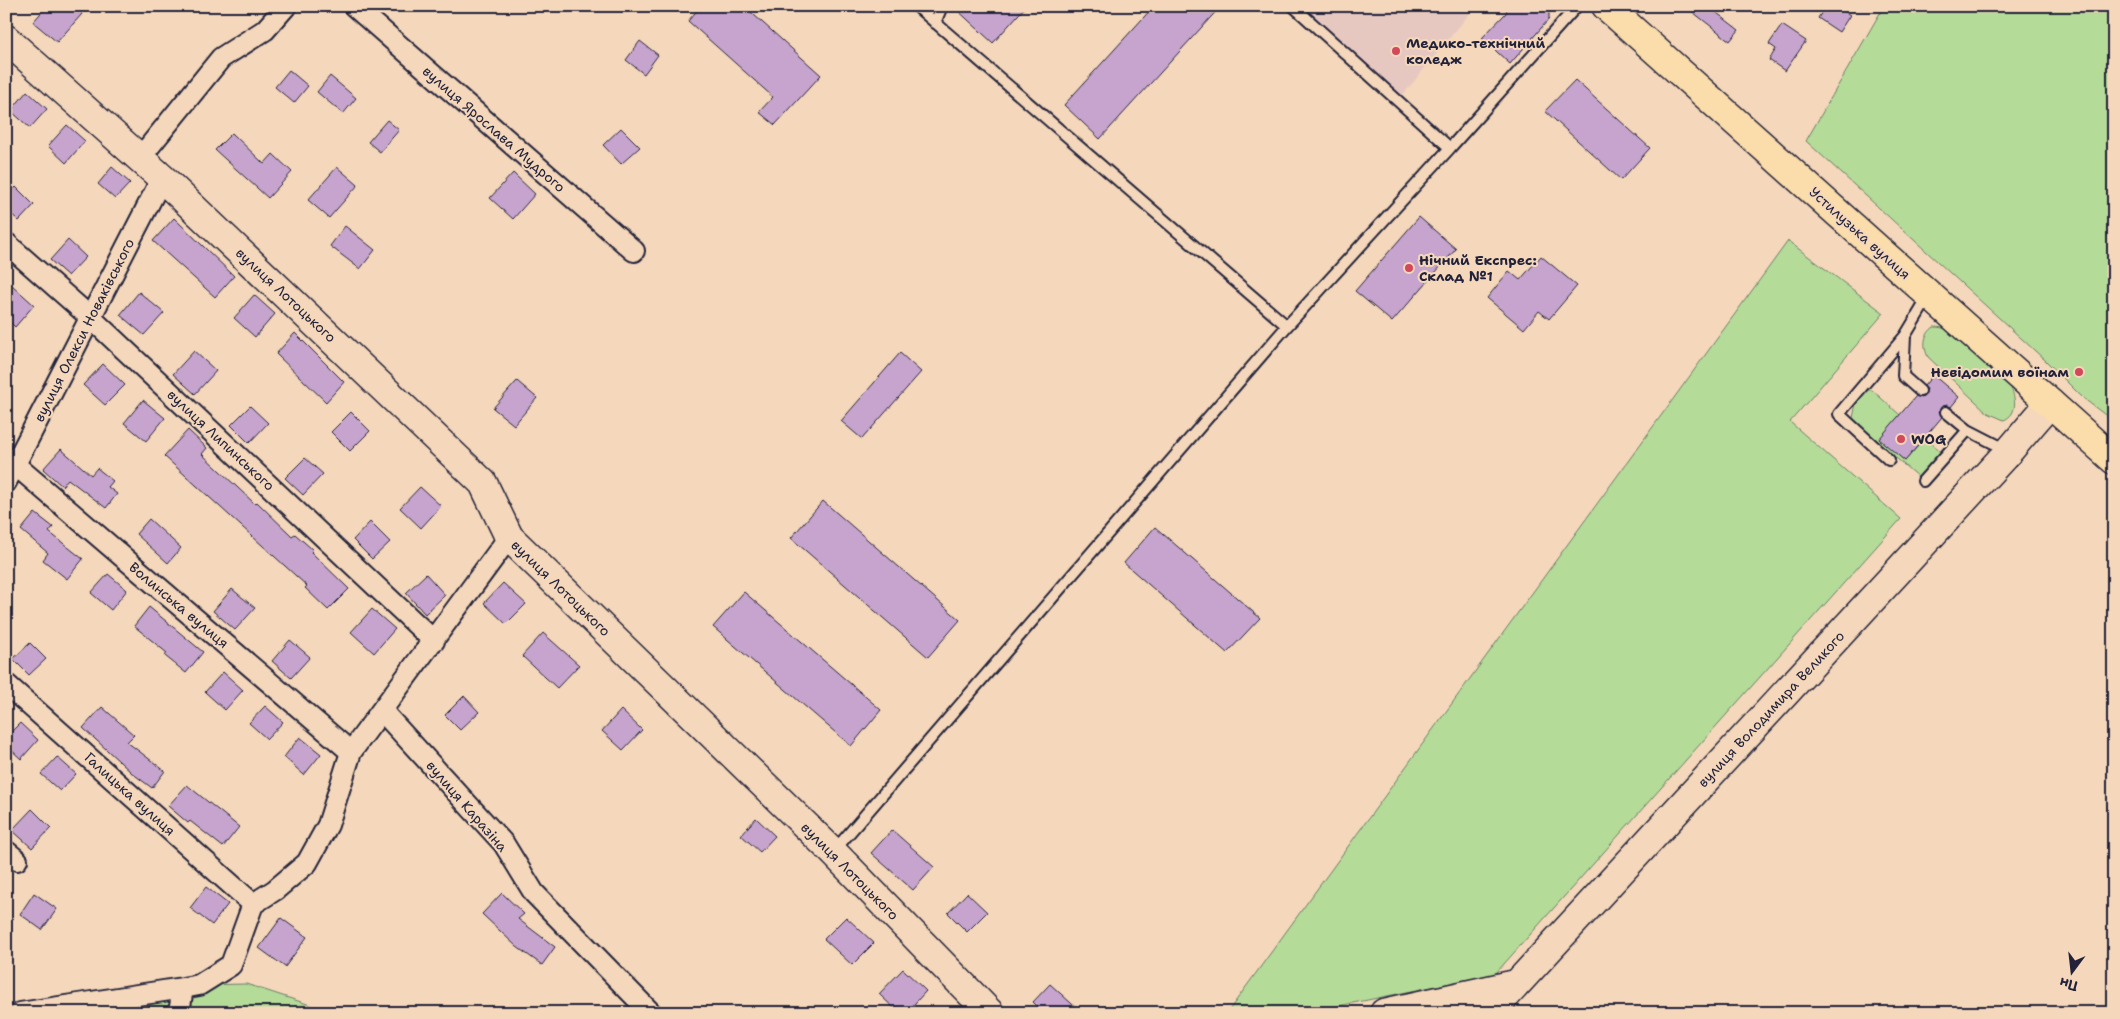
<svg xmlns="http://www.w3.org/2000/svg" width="2120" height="1019" viewBox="0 0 2120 1019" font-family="'Shantell Sans',sans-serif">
<rect width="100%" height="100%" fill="#f5d8bb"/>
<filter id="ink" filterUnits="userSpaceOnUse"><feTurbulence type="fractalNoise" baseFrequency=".02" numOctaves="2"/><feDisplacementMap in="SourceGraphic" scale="10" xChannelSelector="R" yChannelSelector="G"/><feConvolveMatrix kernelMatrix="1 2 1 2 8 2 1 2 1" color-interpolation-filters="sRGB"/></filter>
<g filter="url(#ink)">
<path fill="#e7c8c1" d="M1303,6H1476L1402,96Z"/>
<path fill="#b4db97" stroke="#6b7e69" d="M1884,6H2114V345L2110,354L2114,362L2113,421L2083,398L2046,361L1806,141Z
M1788,241L1884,313L1790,422L1901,519L1495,974L1304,1013H1227Z
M1934,327C1939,327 1944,328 1949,330C1957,335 2007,379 2010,386C2016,398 2018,414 2004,420L1988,413L1928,357C1923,346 1923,335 1934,327Z
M1865,390H1872L1900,415L1880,439L1905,461L1926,437L1940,452L1938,456L1919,478L1857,424L1853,418L1857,398Z
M246,984L335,1013H20L199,985Z"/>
<path fill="#c7a4ce" stroke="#22223b" d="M47,6H74L82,14L57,42L33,22Z
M701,6H744L821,75L775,125L759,112L773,97L688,21Z
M953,6H1026L993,43Z
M1154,6H1221L1100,139L1064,105Z
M1507,6H1545L1549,10V19L1510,64L1482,38L1506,13Z
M1685,6H1708L1739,30L1730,41Z
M1826,6H1836L1850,15L1839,32L1818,18Z
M1782,25L1806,41L1785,71L1769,60L1776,49L1769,44Z
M640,41L658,55L644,74L626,60Z
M289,70L308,86L294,103L275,87Z
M330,76L356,98L343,114L317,92Z
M1575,80L1650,148L1621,180L1545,111Z
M27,91L47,109L30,128L11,111Z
M387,120L399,130L380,152L368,142Z
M67,125L85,141L66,163L48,146Z
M621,128L640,147L621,164L603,145Z
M232,133L264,164L273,154L292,172L268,198L215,150Z
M112,167L130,183L115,199L98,184Z
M337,167L358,185L329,218L308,200Z
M513,173L535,194L513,219L490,198Z
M16,187L34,205L19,221L6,209V197Z
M1419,217L1456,249L1392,322L1355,291Z
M174,218L234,276L215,297L153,241Z
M345,226L375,250L360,269L330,246Z
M68,240L86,257L68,276L50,260Z
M1541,256L1577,286L1549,319L1539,311L1524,329L1487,298L1509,271L1520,280Z
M12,285L34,305L15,327L6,318V292Z
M139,292L164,313L144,335L120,315Z
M254,295L275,314L255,337L234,318Z
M295,333L344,382L326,402L276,354Z
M194,351L216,371L195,394L173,374Z
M900,353L921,372L862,439L841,421Z
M103,364L125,385L105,405L83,385Z
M1933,375L1959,397L1951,407L1947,405L1941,407L1939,411L1942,417L1905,461L1879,439L1916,396L1922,398L1925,395L1927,389L1924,386Z
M517,381L537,398L514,425L493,408Z
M143,400L165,418L146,441L124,423Z
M250,406L268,423L249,443L231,425Z
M351,412L370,431L350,451L331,432Z
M188,430L207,448L202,454L255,504L257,502L292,536L295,534L313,550L311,552L349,589L328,610L305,588L307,586L164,456Z
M61,449L91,475L97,468L113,481L108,487L117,494L106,508L68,479L62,486L43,469Z
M305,458L323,474L303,495L285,478Z
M420,487L441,506L421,528L400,508Z
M823,501L960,620L928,657L791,538Z
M35,513L53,527L49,532L83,559L67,579L43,560L48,553L21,530Z
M149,519L181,548L168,563L136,534Z
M370,522L390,542L372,559L353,540Z
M1155,527L1260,618L1227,653L1124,563Z
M108,574L127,590L111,610L91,593Z
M426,574L445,595L425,614L406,593Z
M503,583L526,604L506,624L484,603Z
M232,589L255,608L235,630L213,611Z
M744,592L881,710L851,746L713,627Z
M149,607L203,652L186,673L165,656L167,653L134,626Z
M372,609L395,629L374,653L351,632Z
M543,633L579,665L557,688L522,656Z
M290,640L310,657L291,678L272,661Z
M30,643L46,659L29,675L13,659Z
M223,672L243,690L225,710L205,692Z
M464,696L479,712L460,730L445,715Z
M265,706L283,722L267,739L249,723Z
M102,707L134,735L127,742L165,771L152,788L132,773L83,728Z
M621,710L642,730L623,750L602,731Z
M20,723L38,740L21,759L6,745V737Z
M300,737L321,754L304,775L284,757Z
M57,757L76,774L60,791L41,774Z
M187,785L239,827L223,847L190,821L188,823L168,806Z
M32,809L51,828L32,848L12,830Z
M756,818L775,836L760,852L741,835Z
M892,830L934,867L913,890L871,853Z
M206,887L228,904L212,925L190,908Z
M34,893L57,909L42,930L20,914Z
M502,893L524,914L518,919L555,947L542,965L517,947L482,914Z
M967,893L987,912L967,932L948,913Z
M846,917L874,943L852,965L824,939Z
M281,918L307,937L285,967L259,948Z
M903,969L926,991L906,1013H899L879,994Z
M1050,984L1082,1013H1044L1033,1002Z"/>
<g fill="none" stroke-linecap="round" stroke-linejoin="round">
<g stroke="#22223b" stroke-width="14">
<path id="lane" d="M916,6L1287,326
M1293,6L1450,148L1577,6
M935,23L942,6
M1920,391L1903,376L1905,336L1929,296
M1946,412L1968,430L2007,450
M1889,460L1839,414L1905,336
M1923,481L1968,430
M833,852L1287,326L1450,148"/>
</g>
<g stroke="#22223b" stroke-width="24">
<path id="street" d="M354,6L634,251
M140,158L221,58L265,30L286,6
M6,243L91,318L434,641
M6,457L351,752
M6,482L162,178
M6,684L253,904
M382,711L504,844L534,893L651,1013
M6,851L17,860
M20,1013L183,988L199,985L231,965L253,904L275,890L307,863L328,825L351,752L509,537
M179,1013L183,988"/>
</g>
<g stroke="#22223b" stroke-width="31">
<path id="secondary" d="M6,39L162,178L483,483L509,537L833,852L990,1013
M1384,1013L1516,984
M1490,1013L2009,451L2050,403"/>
</g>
<g stroke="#22223b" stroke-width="31">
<path id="primary" d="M1606,6L2114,460"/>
</g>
<use href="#lane" stroke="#f5d8bb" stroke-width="10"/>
<use href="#street" stroke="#f5d8bb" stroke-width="20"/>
<use href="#secondary" stroke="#f5d8bb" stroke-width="28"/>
<use href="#primary" stroke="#fbddab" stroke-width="28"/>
</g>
</g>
<g fill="#d1495b" stroke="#f5d8bb" stroke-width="2">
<circle cx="1396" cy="51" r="5"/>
<circle cx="1409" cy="268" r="5"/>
<circle cx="2079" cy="372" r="5"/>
<circle cx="1901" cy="439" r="5"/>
</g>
<g text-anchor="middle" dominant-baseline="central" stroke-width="4" stroke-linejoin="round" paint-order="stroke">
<g font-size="14" font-weight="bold" fill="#22223b" stroke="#f5d8bb" text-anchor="start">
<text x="1406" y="43">Медико-технічний<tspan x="1406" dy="16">коледж</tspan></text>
<text x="1419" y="260">Нічний Експрес:<tspan x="1419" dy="16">Склад №1</tspan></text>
<text x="2069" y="372" text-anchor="end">Невідомим воїнам</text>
<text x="1911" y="439">WOG</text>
</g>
<g font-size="14" fill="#22223b" stroke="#f5d8bb">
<text transform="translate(494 129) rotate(41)">вулиця Ярослава Мудрого</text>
<text transform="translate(1860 233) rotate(42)">Устилузька вулиця</text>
<text transform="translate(286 295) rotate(43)">вулиця Лотоцького</text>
<text transform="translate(84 330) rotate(-63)">вулиця Олекси Новаківського</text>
<text transform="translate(221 440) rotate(43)">вулиця Липинського</text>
<text transform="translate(561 588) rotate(44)">вулиця Лотоцького</text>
<text transform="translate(179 605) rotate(40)">Волинська вулиця</text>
<text transform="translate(1771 709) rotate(-47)">вулиця Володимира Великого</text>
<text transform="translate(130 794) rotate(42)">Галицька вулиця</text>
<text transform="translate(467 806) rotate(49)">вулиця Каразіна</text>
<text transform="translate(850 871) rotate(45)">вулиця Лотоцького</text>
</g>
</g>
<rect width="2120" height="1019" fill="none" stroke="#f5d8bb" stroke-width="25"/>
<rect x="12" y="12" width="2095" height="994" fill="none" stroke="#22223b" stroke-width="2" filter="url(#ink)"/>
<g transform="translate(2072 972) rotate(195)" stroke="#f5d8bb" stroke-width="4" paint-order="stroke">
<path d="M0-4L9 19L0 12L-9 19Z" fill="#22223b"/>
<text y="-8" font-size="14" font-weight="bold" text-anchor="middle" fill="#22223b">Пн</text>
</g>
</svg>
